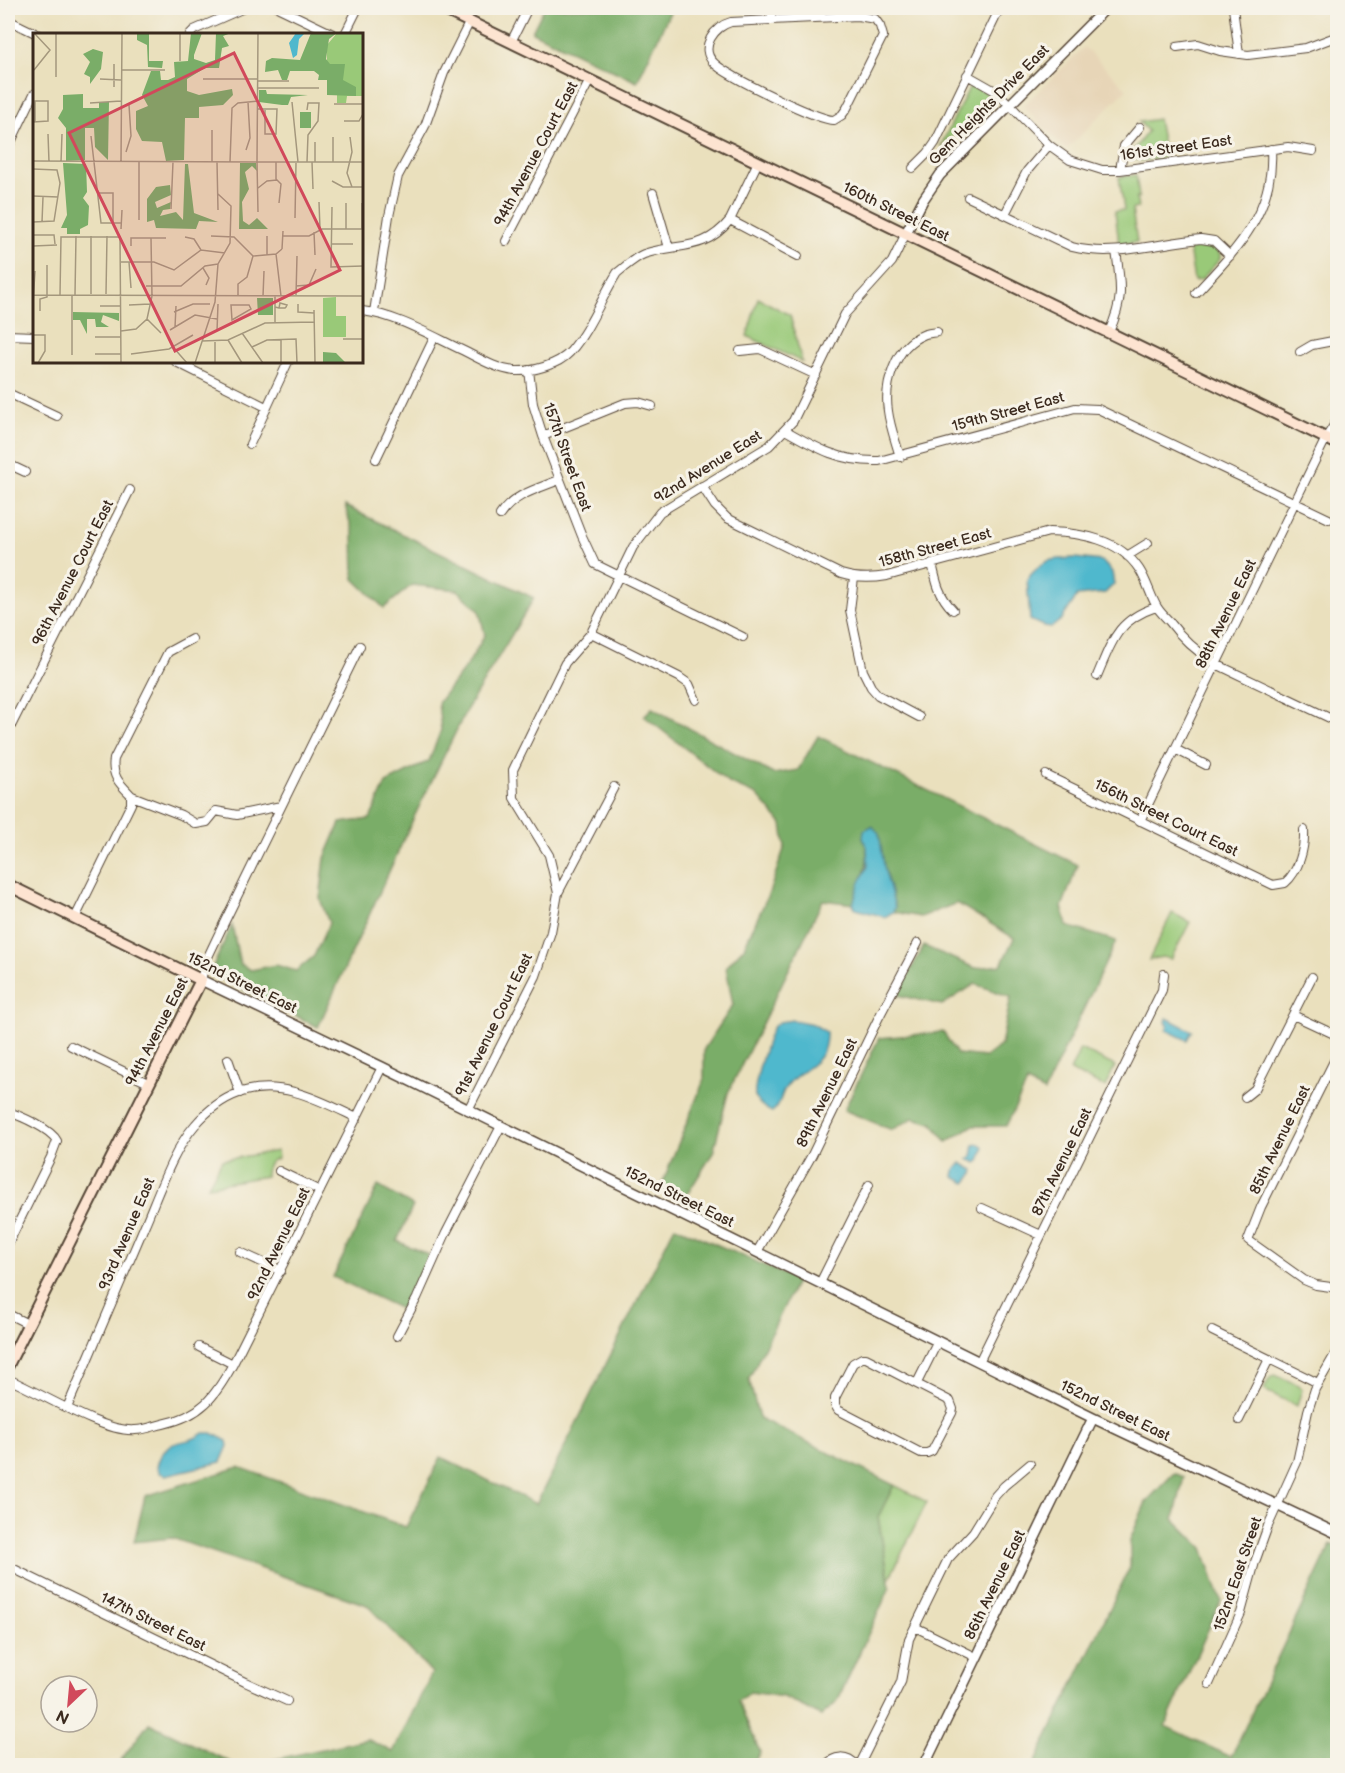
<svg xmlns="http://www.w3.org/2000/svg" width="1345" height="1773" viewBox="0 0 1345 1773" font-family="'Balsamiq Sans',sans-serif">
<rect width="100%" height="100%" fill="#f7f3e8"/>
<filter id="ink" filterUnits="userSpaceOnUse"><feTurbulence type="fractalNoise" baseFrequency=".0167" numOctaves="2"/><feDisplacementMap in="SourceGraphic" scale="12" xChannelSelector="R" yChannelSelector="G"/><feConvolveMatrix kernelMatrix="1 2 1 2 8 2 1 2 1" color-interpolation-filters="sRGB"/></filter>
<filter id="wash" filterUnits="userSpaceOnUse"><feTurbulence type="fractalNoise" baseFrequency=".008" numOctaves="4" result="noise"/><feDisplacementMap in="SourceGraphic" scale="24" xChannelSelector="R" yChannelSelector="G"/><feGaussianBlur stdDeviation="1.35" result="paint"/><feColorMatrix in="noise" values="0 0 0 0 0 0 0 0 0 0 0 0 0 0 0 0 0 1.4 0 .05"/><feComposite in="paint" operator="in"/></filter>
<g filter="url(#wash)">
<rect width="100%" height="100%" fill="#eae0bd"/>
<path fill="#e7d5b7" d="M1084,47L1127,89L1066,150L1023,106Z"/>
<path fill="#99c978" stroke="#6a7a4b" stroke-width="1.5" d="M974,86L979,87L994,99L940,147L969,88Z
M1158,119L1165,157L1141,161L1133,159L1131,153L1148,131L1139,122Z
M1136,175L1139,197L1136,198L1138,208L1132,209L1137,242L1119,244L1115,211L1124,210L1119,177Z
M1203,246L1217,250L1220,255V259L1201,280L1194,281L1189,248Z
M758,298L790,315L802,362L747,336Z
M1172,913L1190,922L1171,959L1162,957L1149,960Z
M1080,1049L1115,1066L1105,1087L1070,1071Z
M277,1151L278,1158C269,1161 266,1166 266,1176L208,1186L222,1160Z
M1275,1375L1299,1385L1302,1389L1297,1406L1264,1390L1269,1379Z
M894,1485L927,1502L889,1579L878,1517Z"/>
<path fill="#7aad68" stroke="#5a6c43" stroke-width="1.5" d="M544,8H672L637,82L532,32Z
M345,506L534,598L467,709L415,815L318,1027L210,973L232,925L240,964L251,970L276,965L296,971L314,956L329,923L320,899L325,858L340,823L370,819L386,783L429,761L441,730L438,703L468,664L485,635L479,610L457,590L412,585L384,608L354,579L353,533Z
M652,708L773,774L798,770L818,736L1078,865L1062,907L1067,926L1116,941L1044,1092L1027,1083L1006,1126H972L947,1142L932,1123L913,1118L892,1130L844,1110L879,1038L943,1032L957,1054L985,1057L1001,1045L1011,997L975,984L942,1005L897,995L924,946L975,968L1001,965L1014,938L957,903L921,917L893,912L895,907L885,871L863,838C874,861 860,882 853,904L823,900L728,1093L713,1153L683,1201L660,1189L704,1080V1049L733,1005L726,967L744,947L769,893L785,846L782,824L757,795L729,783L644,716Z
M378,1186L413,1206L397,1241L429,1255L403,1310L333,1277Z
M675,1226L797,1280L749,1379L759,1418L894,1485L878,1517L890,1587L837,1702L821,1716L784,1697L750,1692L738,1701L760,1752L753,1765H250L367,1739L393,1752L432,1673L367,1605L172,1538L134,1542L145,1496L239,1467L406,1527L441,1457L536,1504Z
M1174,1473L1184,1477L1174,1519L1203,1548L1221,1601L1165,1726L1231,1757L1331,1544L1338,1547L1337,1765H1034L1130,1567V1540L1146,1502Z
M149,1723L236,1765H117Z"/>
<path fill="#4fb8cd" stroke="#457176" stroke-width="1.5" d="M1075,558L1102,561L1112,572L1114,584L1105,593L1077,596L1062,619L1052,627L1043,626L1030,620L1027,579C1045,558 1049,559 1075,558Z
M872,826L879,833L885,871L895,907L893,912L885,917L856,909L853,904L859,884L868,866L867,847L863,838L864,830Z
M1167,1018L1192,1031L1187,1040L1166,1030L1168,1025L1166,1022Z
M793,1020L813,1024L826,1032C827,1068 801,1065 786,1087C780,1095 781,1106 772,1112C765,1109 757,1103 755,1096C753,1086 767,1039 772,1029C774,1026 776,1024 779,1022Z
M979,1144L984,1147L980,1161L977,1163L968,1159L972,1156L974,1145Z
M961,1163L974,1170L973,1175L966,1183L954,1177L955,1170Z
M203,1433H212L227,1441L228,1446L221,1462L166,1475L160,1473L157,1466C166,1433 186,1448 203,1433Z"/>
</g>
<g filter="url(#ink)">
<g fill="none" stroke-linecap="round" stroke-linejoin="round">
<g stroke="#554536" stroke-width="10">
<path id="minor" d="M279,8L333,34
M1233,8L1239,54
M858,16L875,19L880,26L883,36L847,108L842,115L834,120C819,121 725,75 714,63C698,48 715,26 731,22Z
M8,20L37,34
M771,20L772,8
M190,34L194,30L244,8
M345,34L358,8
M511,42L528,8
M1177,47L1198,44L1220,51L1248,55L1306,48L1338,36
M967,75L997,92L1049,145L1070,160L1102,170H1120L1288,147L1313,151
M8,148L34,94
M913,168L928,153L935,143L1000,8
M1120,170L1124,146L1140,127
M653,193L669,248
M968,197L1072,247C1113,258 1158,243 1201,239L1214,241L1230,256
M1005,214L1027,171L1049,145
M730,220L798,256
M506,241L590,80
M1196,293C1236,250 1275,212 1271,149
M362,311C397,315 432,336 464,351C480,359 496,369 515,371C532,372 558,365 570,352C590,329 601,299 617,273C626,266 634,258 644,254C679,242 703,253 730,220L758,162
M374,312L389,216L398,176L425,126L444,73L470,21
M1109,332C1124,299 1121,286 1116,251
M8,335L34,336
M740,351L760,349L816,375
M1300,352L1312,345L1338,340
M176,362L266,407
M529,370L533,404L543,436L582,536L595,564L743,637
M8,393L57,416
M785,430C818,449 841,462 879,461L1075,408L1098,409L1329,519
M543,436L625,403L638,402L652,406
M250,444L288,362
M900,457C896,442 890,427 888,411C884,385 895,346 923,335C927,333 933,333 937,332
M376,459L434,338
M8,464L25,472
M702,486L715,506L727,518L841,574C857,579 870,579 887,576L1049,532C1082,533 1119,539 1139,569C1147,581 1150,595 1157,607C1160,612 1165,617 1169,621C1183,640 1197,652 1216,664L1338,722
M500,515C514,494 537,489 559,480
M1127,556L1148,543
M932,563C936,582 939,596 953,610
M854,578L850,610L863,671L871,687L878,695L919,717
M591,633L679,677L689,684L696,700
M1097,676C1112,641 1117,620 1156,607
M8,732L130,490
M1175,749L1206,765
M1046,775L1273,885L1285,883C1299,871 1305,848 1304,830
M132,796L181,815L196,824L207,822L216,811L237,815L281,806
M1140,821L1326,438L1338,419
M558,893L549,855L514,798L513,770L565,663L591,633L633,547L660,512L769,446L793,421L845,314L892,262L906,233
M75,918L131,804V795C120,784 111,776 114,759L168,652L192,639
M201,980L206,961L224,923L360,646
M1293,1015L1338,1036
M71,1046L148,1083
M1338,1053L1261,1207L1248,1240L1304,1280L1316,1285L1338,1288
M228,1059L240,1093
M1245,1097L1255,1089L1312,977
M468,1110L536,976L551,932L558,893L614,787
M8,1112C21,1116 51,1129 57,1141L51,1157L8,1244
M279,1171L320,1191
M982,1208L1041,1235
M240,1252L281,1271
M757,1252L812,1155L878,1019L918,943
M820,1283L869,1185
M8,1314L28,1324
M1212,1331L1318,1383
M397,1336L417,1298L446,1233L501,1126
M199,1347L233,1364
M862,1358H866L950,1401L953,1409L952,1413L932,1451L927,1453H921L838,1410L835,1405V1398L853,1363Z
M979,1362L1162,990L1164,974
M8,1379C39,1392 104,1433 135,1430C144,1430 154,1426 163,1424C201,1416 215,1397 233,1364L382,1067
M917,1383L938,1341
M67,1408C93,1347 119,1287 144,1227C158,1195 173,1150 195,1125C207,1111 222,1099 239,1093C280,1078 321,1101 357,1118
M1239,1420L1269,1359
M8,1566L245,1682L287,1701
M915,1627L976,1657
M1209,1684L1241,1613L1255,1562L1268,1526L1297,1462L1308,1411L1315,1389L1338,1349
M783,1763L789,1766
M825,1766C834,1755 847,1754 857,1766
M859,1766L901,1682L909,1639L948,1559L973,1532L995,1496L1004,1486L1030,1464"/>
</g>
<g stroke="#554536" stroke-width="12">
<path id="tertiary" d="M906,233L923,200L940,175L1106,8
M201,980L382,1067L1093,1418L1338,1534
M924,1766L1093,1418"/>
</g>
<g stroke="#554536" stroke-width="14">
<path id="secondary" d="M441,8L1338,444
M8,885L201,980L8,1365"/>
</g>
<use href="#minor" stroke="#fff" stroke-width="8"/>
<use href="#tertiary" stroke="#fff" stroke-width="9"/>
<use href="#secondary" stroke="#fde4d1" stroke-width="10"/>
</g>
</g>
<g text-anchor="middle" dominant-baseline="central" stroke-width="6" stroke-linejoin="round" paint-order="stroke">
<g font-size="15" fill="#3b2a1e" stroke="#f7f3e8">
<text transform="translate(989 105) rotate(-45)">Gem Heights Drive East</text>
<text transform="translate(1176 148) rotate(-8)">161st Street East</text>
<text transform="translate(536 154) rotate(-62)">94th Avenue Court East</text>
<text transform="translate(896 212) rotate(26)">160th Street East</text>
<text transform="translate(1008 412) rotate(-15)">159th Street East</text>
<text transform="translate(567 457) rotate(70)">157th Street East</text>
<text transform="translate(708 467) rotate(-32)">92nd Avenue East</text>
<text transform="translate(935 548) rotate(-15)">158th Street East</text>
<text transform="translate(73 573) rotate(-63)">96th Avenue Court East</text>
<text transform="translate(1226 614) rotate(-64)">88th Avenue East</text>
<text transform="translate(1166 818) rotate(26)">156th Street Court East</text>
<text transform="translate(242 983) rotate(26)">152nd Street East</text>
<text transform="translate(494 1025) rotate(-64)">91st Avenue Court East</text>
<text transform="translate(157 1032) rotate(-63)">94th Avenue East</text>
<text transform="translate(827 1093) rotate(-64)">89th Avenue East</text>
<text transform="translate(1280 1140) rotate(-64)">85th Avenue East</text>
<text transform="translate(1062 1162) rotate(-64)">87th Avenue East</text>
<text transform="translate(679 1197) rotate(26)">152nd Street East</text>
<text transform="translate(127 1234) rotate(-67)">93rd Avenue East</text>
<text transform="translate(279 1244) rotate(-64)">92nd Avenue East</text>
<text transform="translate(1115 1411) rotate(26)">152nd Street East</text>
<text transform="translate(1238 1574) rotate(-71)">152nd East Street</text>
<text transform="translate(995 1585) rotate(-64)">86th Avenue East</text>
<text transform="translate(153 1622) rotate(26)">147th Street East</text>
</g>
</g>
<g transform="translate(33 33)">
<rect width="330" height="330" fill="#eae0bd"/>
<path d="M304,0H330V63H314L313,70H304V62H294V12ZM303,264V283H313V304H290V265Z" fill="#99c978"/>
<path d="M104,0H116V28H130L129,35L115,34L114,12L104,7ZM158,0H169L161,22V26L173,30L182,27L183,0H198L190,3L196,13L189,15L186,35H172L154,46V58L166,62L199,56L200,62L190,72L166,74V85H152L151,127L133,128L129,109L109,108L103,96V78L115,73L109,62L118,38H127L128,47H135L142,44L141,29L155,28ZM278,0H304L296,6L293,26L297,31H312L310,47L323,54V63L294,62V47H285L286,42L281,38H257L254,47H249L245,37L232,39L233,28L239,25L267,27ZM60,16L70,19L68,36L57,51V44L51,41L57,29L50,21ZM226,57H233L234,61L275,62L258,64L255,72H249L226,69ZM50,61V75H66V69H76L75,127L62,114L61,95H52V127L33,128V95L25,85L30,76V62ZM267,79H278V95H267ZM30,130L53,131L54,159L50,165L56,173L55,192L47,196V201H34V195H28L34,182ZM207,130H223L224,138L219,133L212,139L216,156L209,169L210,188L216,192L224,185L235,196H206ZM152,131H155L161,180L185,189L166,188L163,196L123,195L121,187L114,189V166L123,154L137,152L138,162L122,169L124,175L138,169L137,176L130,177L127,183L143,179L150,187ZM224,265H240V282H225ZM40,279L86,280V288L70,282L68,289L76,294H63L62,286H54V301L47,287H40ZM290,319L303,320L313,330H290Z" fill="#7aad68"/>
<path d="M263,0L271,1L266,6L264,22L260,25L256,10Z" fill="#4fb8cd"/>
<path fill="none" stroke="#a4977d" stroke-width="1.5" d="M225,0L224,129H330M147,28V0M81,31V54M1,37L17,17L2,1M89,37H132M23,44V0M67,46L88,47M170,46H225M225,48H256M225,55H286M259,69L265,129M57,70L88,68M301,71H330M225,76H244L243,101H232V77M274,77L275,70H286L285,88L275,102L274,129M311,88H326L330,81M0,89L15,88V68H2V89M15,101L16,129M58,103L68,190H88M300,104V129M317,104L319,119L314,140L319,154M213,117L217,105L215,69M93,119L98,103L96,72M0,128L224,129L225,179M28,129L29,101M88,129L89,0M106,129V187M179,129V97M184,129L185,177M197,129L199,75L205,70L225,68M243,129V146L248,151L246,170M279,129L280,156M282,129V109M0,136L24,137L27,150L21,188L0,189M299,148L310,154H330M225,155L234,148L244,147M64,160H80V190M0,163L25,164M286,169L287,196M329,170V196M299,174L298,234L330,233M138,176L140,129M262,185L263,130M9,189L10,164M88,196L89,177M313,196V170M281,199L282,222M0,202H21L22,211M178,203L201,204L220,223M234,203V222M250,203H276L289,196H330M152,204L161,206L168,217M298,211H320M0,213L24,212M98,213V205H133M249,216L250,198M243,221L248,263M220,223L243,221L249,216M88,229H121L141,237L168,217L192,220M96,229L98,255M170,235L176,245L173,252M113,253H148L172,233L185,231M263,253L276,252L283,236M58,261V203M73,261L74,203M0,262L330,263M27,262L28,204H87L88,330M39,262V322M42,262L43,203M263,262L264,223M205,263V251L214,244L220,223M230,263L231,238M0,270L2,238M265,271V279L281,280M96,272L117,271M198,272H216L218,276L199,287ZM67,273H88M242,274L246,275H252L253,274L254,272L247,270L246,275M281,277L282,330M7,278V266L14,264V232M141,279L160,271H177M114,286L128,300M242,289V263M142,294L143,273M137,297L162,282L184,286M88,298L103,296L114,286L119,263L118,205M184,298L185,271M209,300L230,330M0,302H12V318L5,330M62,304H88M248,306V330M310,306H330M195,307L209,330M169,308L195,307L232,290L281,289M182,309V330M140,314L154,330M219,314L234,307L263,306L264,330M62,321H88M98,321L136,316L160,302M162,330L182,269L185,231L197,210L198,173L185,161"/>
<path fill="#d1495b" fill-opacity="0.15" stroke="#d1495b" stroke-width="3" d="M201,20L307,237L142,318L36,100Z"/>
<rect width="330" height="330" fill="none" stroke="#3b2a1e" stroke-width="3"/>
</g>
<rect width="1345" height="1773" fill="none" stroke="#f7f3e8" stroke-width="30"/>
<g transform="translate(69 1704) rotate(206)"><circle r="28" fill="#f7f3e8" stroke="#aca397" stroke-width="1.5"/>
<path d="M0-4.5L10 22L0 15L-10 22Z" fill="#d1495b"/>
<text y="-9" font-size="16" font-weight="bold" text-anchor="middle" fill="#3b2a1e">N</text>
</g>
</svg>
